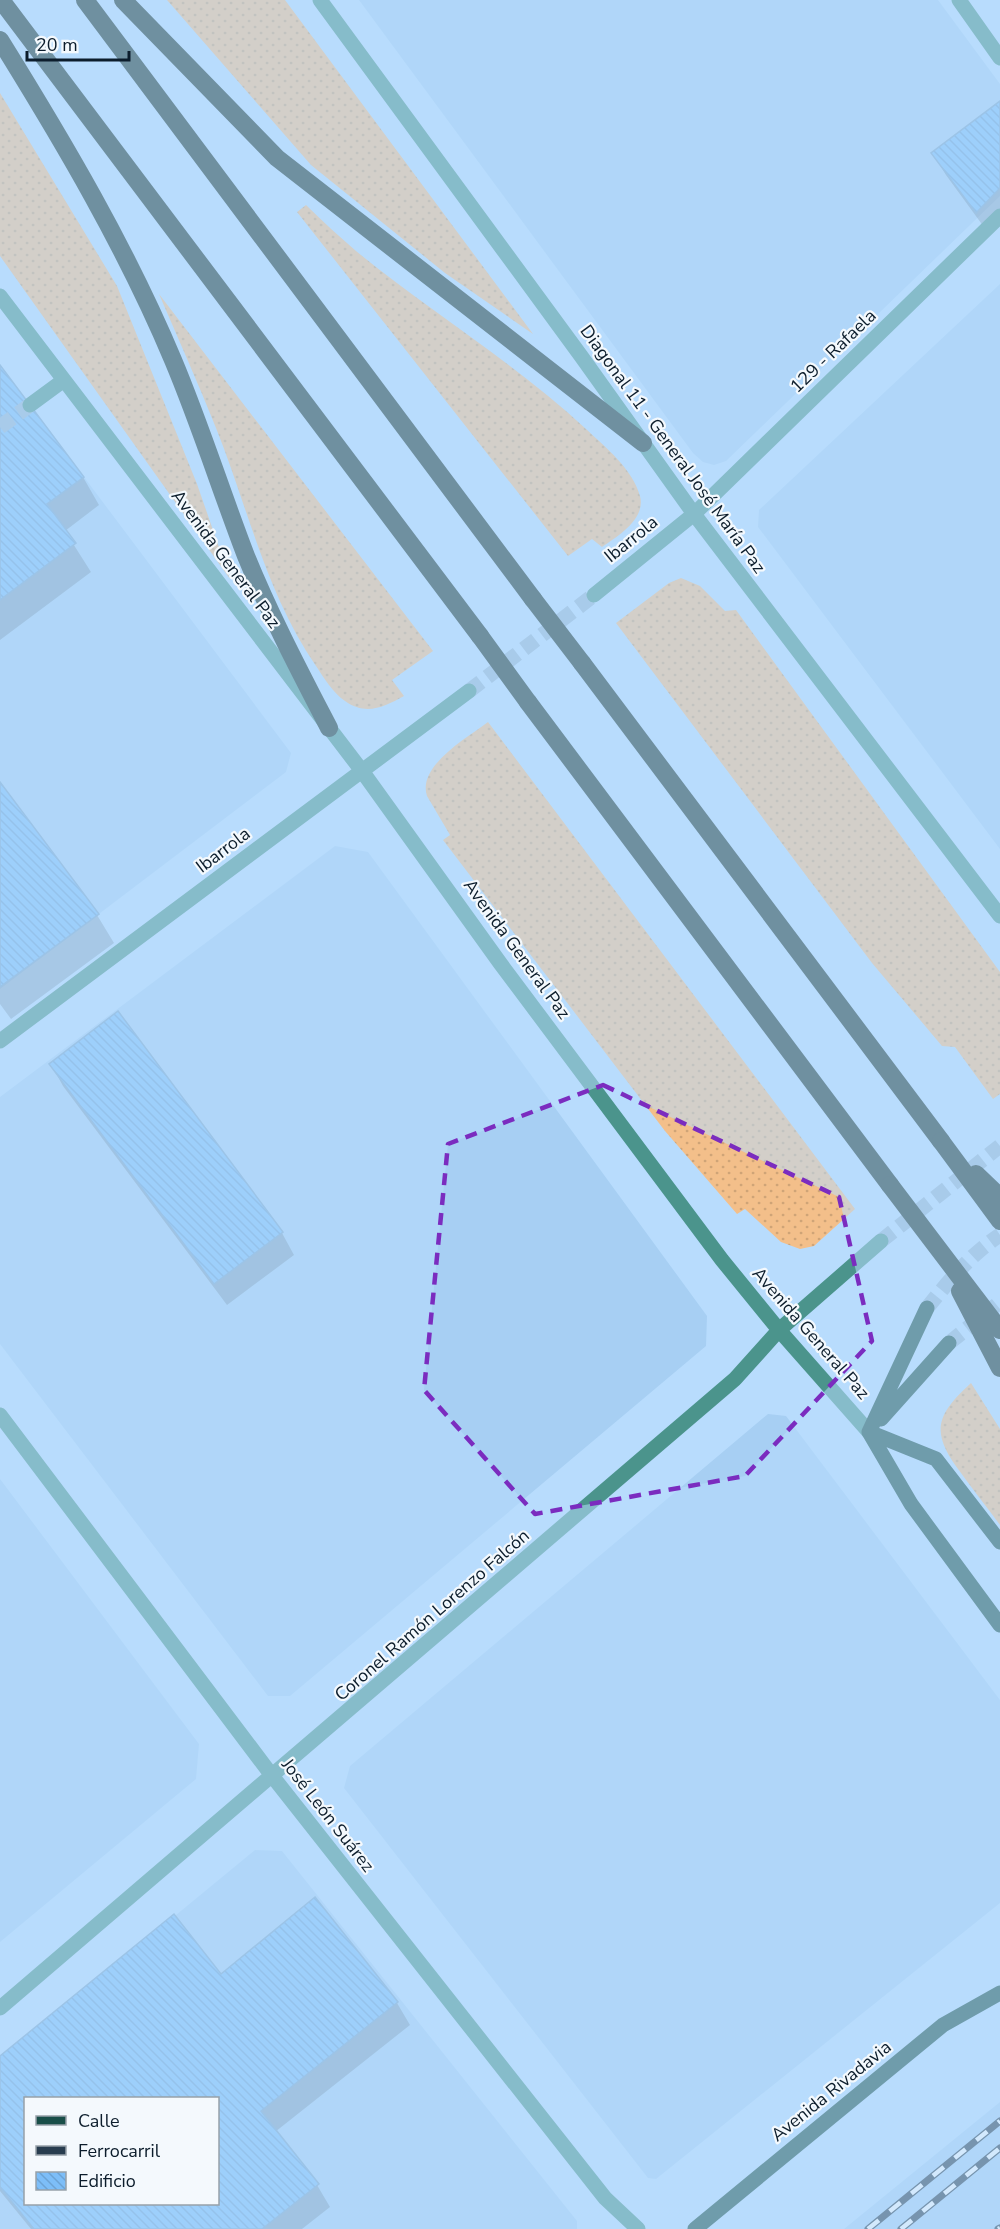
<svg xmlns="http://www.w3.org/2000/svg" width="1000" height="2229" viewBox="0 0 1000 2229" font-family="'Nunito Sans',sans-serif">
<defs>
<pattern id="grass-dots" width="8" height="8" patternUnits="userSpaceOnUse" patternTransform="scale(1.5)"><rect width="8" height="8" fill="#f3bf8a"/><path d="M2 2h.1M6 6h.1" fill="none" stroke="#cfa477" stroke-width="1.8" stroke-linecap="round"/></pattern>
<pattern id="building-back-hatch" width="6" height="6" patternUnits="userSpaceOnUse" patternTransform="scale(1.5)"><rect width="6" height="6" fill="#7dbef8"/><path d="M-1 5l2 2M0 0l6 6M5-1l2 2" fill="none" stroke="#6ba3d5"/></pattern>
</defs>
<rect width="100%" height="100%" fill="#b8dcfd"/>
<path fill="#a7cff3" fill-rule="evenodd" d="M359,0H938L1000,84V196L726,461L714,465L703,462L693,453Z
M1000,284V849L758,527L759,510Z
M0,365L291,753L286,772L0,989Z
M335,846L368,852L707,1316L706,1346L290,1696H268L0,1344V1097Z
M768,1414L786,1416L1000,1700V1903L656,2179L648,2178L344,1788L350,1766Z
M0,1479L199,1744L196,1779L0,1942Z
M255,1850L282,1851L577,2221V2229H0V2060ZM26,2098H218V2204H26Z
M1000,2102V2229H844Z"/>
<path fill="url(#grass-dots)" d="M167,0H285L533,334L445,273L311,165Z
M0,93L117,286L197,484L230,579L0,256Z
M306,205C322,221 339,236 356,251C432,313 515,363 586,429C606,448 632,468 640,496C646,519 618,536 602,547L592,539L568,556L297,212Z
M159,294L433,651L392,680L404,696C384,707 366,716 345,701C333,693 324,678 316,666C266,593 248,508 216,428C198,383 178,338 159,294Z
M681,578L700,586L725,611L736,610L1000,972V1094L993,1099L955,1047L942,1046L872,963L616,623L669,583Z
M488,722L855,1209L814,1246L800,1249L781,1242L745,1209L737,1214L665,1131L443,840L450,835L427,796C417,766 467,738 488,722Z
M971,1383L1000,1429V1525C987,1507 973,1490 961,1473C931,1433 934,1417 971,1383Z"/>
<path fill="#0003" fill-rule="evenodd" d="M1000,102V223L989,234L946,175L933,153Z
M0,367L83,477L99,505L65,531L91,572L0,640Z
M0,784L97,915L114,943L11,1019L0,1004Z
M51,1064L282,1233L294,1255L227,1305L63,1086Z
M315,1899L397,2003L410,2025L275,2132L317,2185L330,2207L302,2229H31L0,2191V2058L221,1976ZM26,2098H218V2204H26Z"/>
<path fill="url(#building-back-hatch)" stroke="#7aa6cd" stroke-width="1.5" fill-rule="evenodd" d="M1000,101V188L976,213L931,153Z
M0,365L84,477L47,504L76,543L0,600Z
M0,782L99,914L0,987Z
M118,1011L283,1232L214,1284L49,1064Z
M315,1897L398,2002L261,2111L319,2184L262,2229H34L0,2187V2056L174,1914L221,1974ZM26,2098H218V2204H26Z"/>
<g fill="none" stroke-linecap="round" stroke-linejoin="round">
<path stroke="#96b6d3" stroke-width="15" stroke-dasharray="15 8" stroke-linecap="butt" d="M0,427L30,405
M469,691L594,595
M881,1241L1000,1146"/>
<path stroke="#96b6d3" stroke-width="15" stroke-dasharray="15 8" stroke-linecap="butt" d="M927,1308C949,1281 970,1255 1000,1235
M949,1343L1000,1302"/>
<path stroke="#4b948c" stroke-width="15" d="M320,0L581,356L694,514L1000,916
M959,0L1000,58
M0,296L362,771L500,963L722,1260L779,1330L869,1432
M30,405L64,380
M594,595L694,514L1000,216
M0,1041L469,691
M0,1415L273,1777L605,2198L638,2229
M0,2008L735,1379L779,1330L881,1241"/>
<path stroke="#184e48" stroke-width="15" d="M881,1419L949,1343
M869,1432L911,1504L1000,1625
M869,1432L936,1459L1000,1542
M869,1432L927,1308
M695,2229L943,2025L1000,1993"/>
<path stroke="#183330" stroke-width="18" d="M1,0L480,636
M85,0L533,599
M123,0L277,158L643,443
M0,40C64,143 126,248 173,360C200,424 221,491 246,556C270,615 300,672 329,728
M582,663L941,1141
M528,702L890,1185"/>
<g stroke="#283d4f" stroke-width="7">
<path id="rail" d="M868,2229L1000,2121
M901,2229L1000,2148
M998,2229L1000,2228"/>
</g>
<use href="#rail" stroke="#f4f9fd" stroke-width="4.5" stroke-dasharray="14" stroke-linecap="butt"/>
<path stroke="#183330" stroke-width="18" d="M533,599L582,663
M480,636L528,702
M941,1141L1000,1221
M976,1174L1000,1197
M890,1185L1000,1330
M960,1291L1000,1368"/>
</g>
<path d="M0 0H1000V2229H0ZM603,1085L839,1197L872,1341L745,1476L535,1514L424,1390L448,1144Z" fill="#b8dcfd" fill-opacity=".55" fill-rule="evenodd"/>
<path fill="none" stroke="#7b2cbf" stroke-width="4.5" stroke-dasharray="12 8" stroke-linejoin="round" d="M603,1085L839,1197L872,1341L745,1476L535,1514L424,1390L448,1144Z"/>
<g text-anchor="middle" dominant-baseline="central" stroke-width="4.5" stroke-linejoin="round" paint-order="stroke">
<g font-size="18" fill="#0c1d2c" stroke="#f4f9fd">
<text transform="translate(833 351) rotate(-44)">129 - Rafaela</text>
<text transform="translate(673 449) rotate(54)">Diagonal 11 - General José María Paz</text>
<text transform="translate(631 539) rotate(-39)">Ibarrola</text>
<text transform="translate(226 559) rotate(53)">Avenida General Paz</text>
<text transform="translate(223 850) rotate(-37)">Ibarrola</text>
<text transform="translate(517 949) rotate(54)">Avenida General Paz</text>
<text transform="translate(811 1333) rotate(49)">Avenida General Paz</text>
<text transform="translate(432 1615) rotate(-41)">Coronel Ramón Lorenzo Falcón</text>
<text transform="translate(328 1815) rotate(52)">José León Suárez</text>
<text transform="translate(831 2091) rotate(-39)">Avenida Rivadavia</text>
</g>
</g>
<rect x="24" y="2097" width="195" height="108" fill="#f4f9fd" stroke="#97a1a9" stroke-width="1.5"/>
<rect x="36" y="2116" width="30" height="9" fill="#184e48" stroke="#97a1a9" stroke-width="1.5"/>
<text x="78" y="2127" font-size="18" fill="#0c1d2c">Calle</text>
<rect x="36" y="2146" width="30" height="9" fill="#283d4f" stroke="#97a1a9" stroke-width="1.5"/>
<text x="78" y="2157" font-size="18" fill="#0c1d2c">Ferrocarril</text>
<rect x="36" y="2172" width="30" height="18" fill="url(#building-back-hatch)" stroke="#97a1a9" stroke-width="1.5"/>
<text x="78" y="2187" font-size="18" fill="#0c1d2c">Edificio</text>
<path d="M27 51v9h102v-9" fill="none" stroke="#0c1d2c" stroke-width="3"/>
<text x="36" y="51" font-size="18" fill="#0c1d2c" stroke="#f4f9fd" stroke-width="4.5" paint-order="stroke">20 m</text>
</svg>
